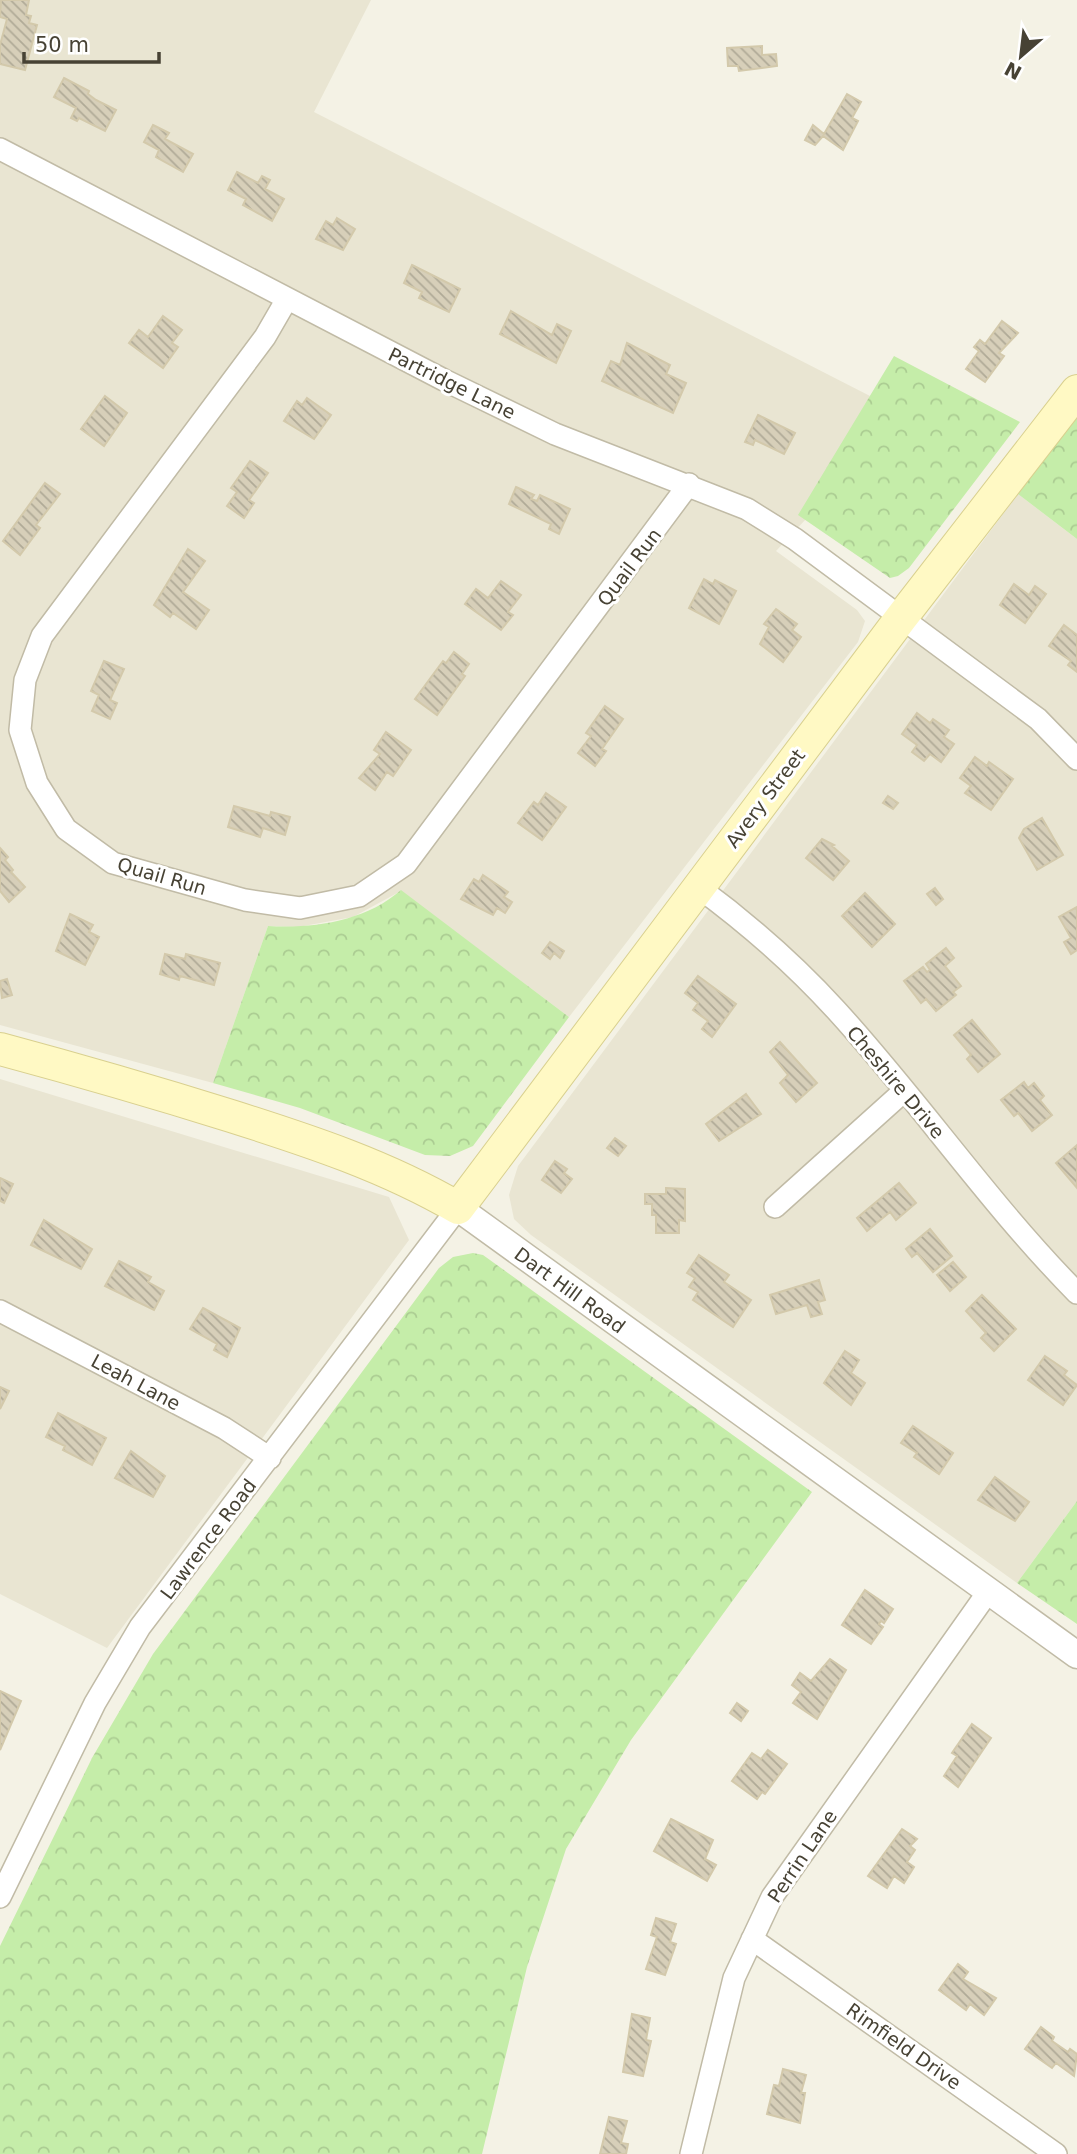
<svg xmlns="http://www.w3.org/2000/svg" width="1077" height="2154" viewBox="0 0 1077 2154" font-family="'DejaVu Sans',sans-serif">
<defs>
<pattern id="park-crowns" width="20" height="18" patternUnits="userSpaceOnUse" patternTransform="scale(1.75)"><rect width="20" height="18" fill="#c5eda9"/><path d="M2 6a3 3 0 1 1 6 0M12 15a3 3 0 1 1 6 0" fill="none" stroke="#abcc92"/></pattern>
<pattern id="building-back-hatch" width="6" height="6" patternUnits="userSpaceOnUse" patternTransform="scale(1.75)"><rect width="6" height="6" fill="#d7cfb9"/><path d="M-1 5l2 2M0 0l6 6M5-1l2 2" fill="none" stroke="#b0aa97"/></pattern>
</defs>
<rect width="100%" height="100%" fill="#f4f2e5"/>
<path fill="#e9e5d2" d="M0,0H371L314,112L870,396L806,519L776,551L857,610L865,621L858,642L569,1017L401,891L353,917L298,927L268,926L213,1083L0,1025Z
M1018,494L1077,539V1501L1017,1583L531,1235L514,1219L509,1195L518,1166Z
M0,1079L389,1197L409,1240L107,1648L0,1594Z"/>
<path fill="url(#park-crowns)" d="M894,356L1020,422L909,568L898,576L890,578L798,515Z
M1077,415V539L1018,494Z
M401,890L569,1017L473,1146L450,1156L425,1155L300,1108L213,1083L268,926C313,929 366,921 401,890Z
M473,1253L483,1255L812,1492L631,1740L566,1849L527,1967L482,2154H0V1946L57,1830L92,1758L153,1654L439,1268L453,1257Z
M1077,1501V1624L1017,1583Z"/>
<path fill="url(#building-back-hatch)" stroke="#d3c9ab" stroke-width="2" d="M1,0H29L26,15L31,16L29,23L37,25L25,70L0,64V45L7,19L0,17Z
M762,46V55L776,54L777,66L739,71L738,66H728L727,48Z
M64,78L89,91L88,94L96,100L116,110L105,131L79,118L77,121L71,118L76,108L54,97Z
M847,94L861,102L852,118L858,121L843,150L823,136L815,145L805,140L813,125L824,134Z
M153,125L169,133L165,139L193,154L183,172L156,157L159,150L144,142Z
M237,172L258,183L262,176L270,180L265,189L284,199L272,221L243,205L246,199L228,190Z
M337,218L355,229L343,250L316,239L326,221L333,225Z
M412,265L460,289L449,312L419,298L422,292L404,283Z
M511,311L552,335L557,324L571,331L556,363L500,334Z
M163,316L182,330L172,343L178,347L163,368L129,343L139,330L148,337Z
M1002,321L1018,333L999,353L1004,356L985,382L966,369L979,351L974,347L980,340L985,344Z
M627,343L670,365L666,374L686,383L673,413L602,381L611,361L620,365Z
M105,396L127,413L104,446L81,429Z
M307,398L331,415L314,439L284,421L297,401L302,405Z
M758,415L795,433L784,454L755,440L753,445L745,442Z
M250,461L268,473L249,500L254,503L244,518L227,506L237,492L231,488Z
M45,483L60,494L36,525L40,528L20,555L3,541Z
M516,487L534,495L531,499L537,501L540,495L570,509L559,534L549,529L551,524L509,504Z
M188,549L205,561L183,592L209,610L196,629L173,613L170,617L154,605Z
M704,579L713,584L715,580L736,591L719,624L689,608Z
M501,581L521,595L508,612L513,615L501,630L465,604L476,589L488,598Z
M1014,584L1029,595L1035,586L1046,594L1025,623L1000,605Z
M776,609L797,624L792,630L801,637L783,662L760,644L769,627L764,624Z
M1064,625L1077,635V672L1068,665L1071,661L1049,646Z
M454,652L469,664L462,674L465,676L437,715L415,699L443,661L446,663Z
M104,661L124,669L110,700L117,703L110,719L92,711L99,695L91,691Z
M605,706L623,719L602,749L606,751L595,766L578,753L591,736L586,733Z
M917,713L930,723L933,719L949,730L944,737L954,744L941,762L930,754L924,761L912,752L917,745L902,734Z
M386,732L411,750L393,776L387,772L375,790L359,778L380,754L374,750Z
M975,757L987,766L989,762L1013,779L991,810L965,793L971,786L960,778Z
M546,793L566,807L542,840L518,823L534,802L538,805Z
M888,796L898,803L893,809L883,803Z
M234,806L270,816L271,812L290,817L285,835L263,828L260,837L228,827Z
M1042,818L1063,855L1037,870L1019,838L1024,829Z
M822,839L834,845L832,846L849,861L833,880L806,858Z
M0,848L8,857L5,860L13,870L11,872L25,887L9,902L0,891Z
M483,875L508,892L504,897L512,902L505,913L497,908L493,915L461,899L474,879L479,882Z
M935,888L943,899L936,905L927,894Z
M865,893L895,924L872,947L842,916Z
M1077,907V950L1071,954L1064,942L1071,938L1059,917Z
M70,914L93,925L89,932L99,937L85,965L56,951Z
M550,942L564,951L560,958L554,953L550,959L542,953Z
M946,948L954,958L945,966L961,986L953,992L956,995L936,1011L926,999L921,1003L904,981L923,967L927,972L930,970L926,964Z
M165,954L185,959L186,954L220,963L214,985L180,976L179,980L160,974Z
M698,976L736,1004L712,1037L702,1029L708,1021L693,1010L698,1003L685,993Z
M7,979L12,995L2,998L0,981Z
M972,1020L1000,1054L978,1072L967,1059L971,1055L954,1035Z
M780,1042L817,1083L796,1102L780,1083L788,1075L770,1052Z
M1024,1082L1028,1088L1034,1083L1044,1096L1040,1100L1052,1115L1032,1131L1018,1113L1014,1116L1001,1100Z
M746,1094L761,1114L719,1141L706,1124Z
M615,1138L626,1146L618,1156L607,1148Z
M1077,1145V1188L1056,1163Z
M555,1161L567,1169L564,1173L572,1179L561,1193L542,1180Z
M0,1178L13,1184L4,1203L0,1201Z
M899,1183L916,1203L896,1220L890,1212L867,1231L857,1218Z
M666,1188L685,1189V1221L679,1220V1233H656V1215H652V1204H645V1194H666Z
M44,1220L92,1249L81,1269L31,1245Z
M930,1229L952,1256L933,1272L917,1253L912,1257L906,1249Z
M699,1255L729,1275L724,1282L751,1300L733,1327L693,1300L698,1292L689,1287L695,1278L687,1273Z
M119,1261L151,1277L148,1282L164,1291L154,1310L105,1286Z
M953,1262L966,1277L950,1291L937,1275Z
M819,1280L825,1300L818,1302L822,1314L811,1317L807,1305L776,1314L770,1295Z
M982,1295L1016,1329L994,1351L981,1338L986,1333L966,1311Z
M203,1308L240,1328L227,1357L214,1350L217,1344L190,1329Z
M845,1351L859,1360L851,1373L865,1383L851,1405L824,1383Z
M1045,1356L1067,1371L1064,1375L1077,1385L1063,1405L1028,1380Z
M0,1387L9,1391L0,1409Z
M58,1413L106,1438L92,1465L63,1450L65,1446L46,1437Z
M913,1426L953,1453L939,1474L914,1457L917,1453L901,1443Z
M131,1451L165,1476L153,1497L115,1478Z
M995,1477L1029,1502L1015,1521L978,1500Z
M865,1590L893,1609L884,1623L881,1621L879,1624L883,1627L871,1644L842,1625Z
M830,1659L846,1670L817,1719L793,1703L801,1692L792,1685L800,1673L811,1681Z
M0,1691L21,1701L0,1750Z
M737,1703L748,1711L741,1721L730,1713Z
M972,1724L991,1738L958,1787L944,1776L957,1756L952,1753Z
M768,1750L787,1764L765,1794L762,1792L757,1799L732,1781L752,1753L761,1759Z
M671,1819L713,1840L705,1859L716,1865L707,1881L654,1851Z
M902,1829L917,1839L910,1846L915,1850L907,1862L914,1867L904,1883L894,1876L887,1888L868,1876Z
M656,1918L676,1924L670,1942L676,1944L665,1975L646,1969L657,1937L651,1935Z
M958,1964L968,1972L963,1979L996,1998L984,2015L970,2004L966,2010L939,1990Z
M632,2014L650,2018L646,2040L651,2041L643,2076L623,2072Z
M1041,2027L1054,2037L1052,2041L1068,2052L1070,2049L1077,2054L1074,2076L1056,2063L1052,2068L1025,2049Z
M783,2069L806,2075L801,2093H805L800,2123L767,2114L774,2085L779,2086Z
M609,2117L627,2121L621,2143L628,2144L626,2154H600Z"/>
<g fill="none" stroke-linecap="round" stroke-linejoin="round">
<g stroke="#c1bba6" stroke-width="24">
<path id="minor" d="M0,149L444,380L555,434L747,509L795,539L1038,719L1077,759
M287,299L265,337L42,636L25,680L20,730L37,783L66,829L113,863L245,900L300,908L359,896L406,864L689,484
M698,887C747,923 795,965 836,1010C920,1102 990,1205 1077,1293
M775,1207L904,1091
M0,1311L224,1428L270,1458
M0,1897L95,1703L140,1627L458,1208
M752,1939L1056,2154
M691,2154L734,1978L772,1897L988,1592"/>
</g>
<g stroke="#c1bba6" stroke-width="29">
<path id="tertiary" d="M458,1208L1077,1655"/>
</g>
<g stroke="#d9d08f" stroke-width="34">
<path id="secondary" d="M0,1049C78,1070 154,1092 231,1116C310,1141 386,1166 458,1208L901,618L1077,391"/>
</g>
<use href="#minor" stroke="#fff" stroke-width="21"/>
<use href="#tertiary" stroke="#fff" stroke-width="26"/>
<use href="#secondary" stroke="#fff9c4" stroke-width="32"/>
</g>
<g text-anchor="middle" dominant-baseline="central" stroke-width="6" stroke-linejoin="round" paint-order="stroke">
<g font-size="19" fill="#474234" stroke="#fff">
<text transform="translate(452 383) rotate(26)">Partridge Lane</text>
<text transform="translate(629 567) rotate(-53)">Quail Run</text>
<text transform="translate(765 798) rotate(-53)">Avery Street</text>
<text transform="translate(162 876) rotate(16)">Quail Run</text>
<text transform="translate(896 1082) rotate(50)">Cheshire Drive</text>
<text transform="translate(570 1290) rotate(36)">Dart Hill Road</text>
<text transform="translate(136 1382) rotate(28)">Leah Lane</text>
<text transform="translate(208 1539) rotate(-53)">Lawrence Road</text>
<text transform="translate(802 1856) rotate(-56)">Perrin Lane</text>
<text transform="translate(904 2046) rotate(35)">Rimfield Drive</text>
</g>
</g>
<g transform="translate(1021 56) rotate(208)" stroke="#ffffff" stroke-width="5" paint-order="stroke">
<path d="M0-5L12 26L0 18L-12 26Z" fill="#474234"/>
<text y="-10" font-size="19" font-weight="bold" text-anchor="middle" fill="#474234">N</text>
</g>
<path d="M24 52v10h135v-10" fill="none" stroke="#474234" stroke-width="3.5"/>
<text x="35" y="52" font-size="21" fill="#474234" stroke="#ffffff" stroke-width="5" paint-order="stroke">50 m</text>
</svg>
